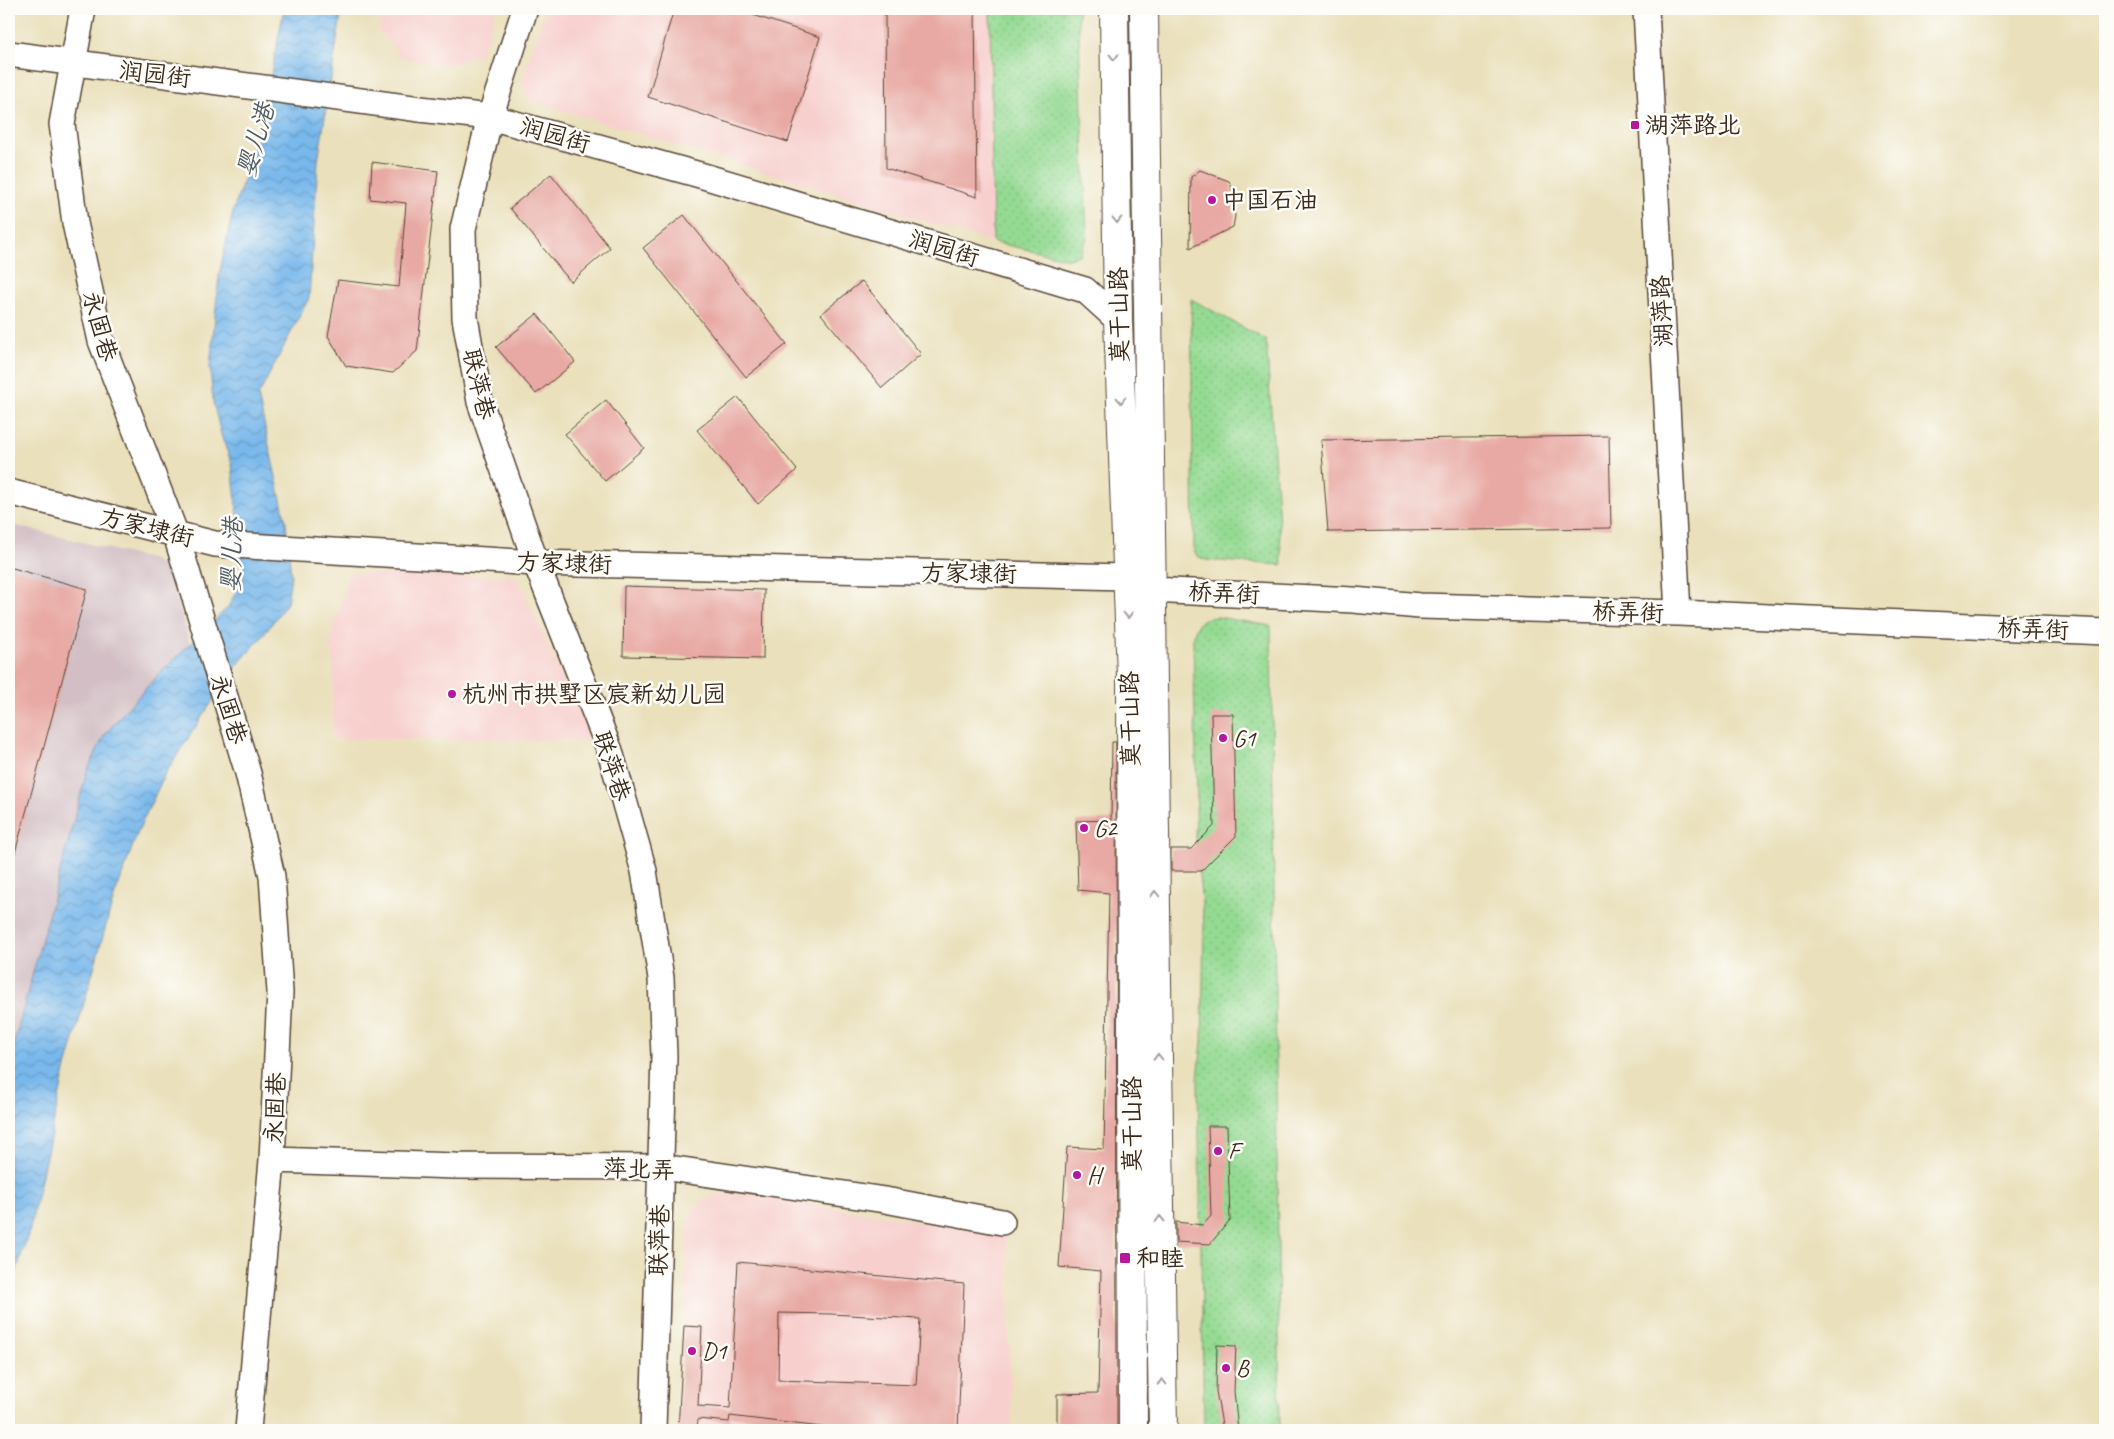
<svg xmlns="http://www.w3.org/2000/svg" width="2114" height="1439" viewBox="0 0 2114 1439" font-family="Caveat,'LXGW WenKai TC',sans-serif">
<defs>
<pattern id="grass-dots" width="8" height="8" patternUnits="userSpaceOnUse" patternTransform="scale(1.25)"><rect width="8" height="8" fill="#94da93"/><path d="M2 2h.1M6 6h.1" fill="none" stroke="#80bb7e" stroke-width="1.8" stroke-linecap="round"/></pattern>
<pattern id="water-waves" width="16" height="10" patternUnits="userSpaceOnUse" patternTransform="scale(1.25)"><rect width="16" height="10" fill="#78b8ec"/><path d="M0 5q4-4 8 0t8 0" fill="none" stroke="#6496bf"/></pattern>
</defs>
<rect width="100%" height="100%" fill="#fdfcf7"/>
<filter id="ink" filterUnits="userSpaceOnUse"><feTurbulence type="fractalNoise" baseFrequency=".02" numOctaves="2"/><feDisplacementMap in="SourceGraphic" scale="10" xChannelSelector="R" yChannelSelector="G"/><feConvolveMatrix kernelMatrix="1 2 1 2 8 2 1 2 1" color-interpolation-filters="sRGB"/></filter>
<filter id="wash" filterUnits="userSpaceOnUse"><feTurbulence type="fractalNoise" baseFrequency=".0096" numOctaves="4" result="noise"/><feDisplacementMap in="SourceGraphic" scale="20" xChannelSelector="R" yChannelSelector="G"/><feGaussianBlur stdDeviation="1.12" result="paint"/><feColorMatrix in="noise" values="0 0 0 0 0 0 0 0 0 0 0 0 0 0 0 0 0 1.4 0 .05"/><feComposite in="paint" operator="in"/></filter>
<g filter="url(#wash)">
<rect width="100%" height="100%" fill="#eae0bc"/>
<path fill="#f7d0ce" d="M383,9H496L482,53L450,66L401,57L379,31Z
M546,9H990L993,242L532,101L521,83Z
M349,573L517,577L592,740L333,739V649H328Z
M720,1194H742L1006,1234L1012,1430H679L688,1221L693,1211L703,1199Z"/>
<path fill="#d2bec4" d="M9,524L154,560L169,572L195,662L9,1102Z"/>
<path fill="url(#grass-dots)" stroke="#688258" d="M990,9H1078L1087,238L1080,254L1070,259L993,242Z
M1191,299L1266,340L1282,565L1206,560L1197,556L1194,550Z
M1218,617L1271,626L1280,1430H1204L1198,1079L1202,1042L1204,923L1195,836L1197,794L1193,640C1197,621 1199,618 1218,617Z"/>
<path fill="url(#water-waves)" stroke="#5a7185" d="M284,9H342L318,161L309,298L258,396L286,522L291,575L287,603L262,637L233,670L166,772L139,829L114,897L65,1071L30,1229L9,1293V1062L87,771L104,736L123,713L161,672L228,607L244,577L232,464L222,438L213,402L210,367L219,275L233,211L259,134Z"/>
<g id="blocks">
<path fill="#e8a8a3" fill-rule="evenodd" d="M674,9H735L820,37L788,142L648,97Z
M885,9H975L977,197L886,168Z
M372,162L438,171L417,351L393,373L346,366L328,336L338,280L399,287L406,203L370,199Z
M1200,170L1229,181L1231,185L1235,216L1233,227L1190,248L1191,177Z
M551,174L610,248L571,282L510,208Z
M684,215L787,344L746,377L643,248Z
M862,281L921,354L882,388L821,314Z
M537,314L575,362L536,394L496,347Z
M738,397L797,470L758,504L697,430Z
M606,400L644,448L605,481L565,434Z
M1609,436L1611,528L1328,532L1321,440Z
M9,567L87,589L13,860H9Z
M624,586L764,590L763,659L623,656Z
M1211,714H1233L1236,836L1201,871H1171V849H1191L1214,826Z
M1112,742H1116L1117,1430H1057V1394L1098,1393L1101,1271L1059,1267L1067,1147L1104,1149L1109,893L1078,890L1076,821L1111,820Z
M1208,1126H1227L1230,1220L1210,1244L1176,1242V1222L1203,1225L1211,1216Z
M738,1262L964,1284L958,1430H846L730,1416L729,1422L698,1419L697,1430H678L684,1326L702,1327L698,1406L730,1408ZM779,1313L831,1314L920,1319L916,1385L778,1380Z
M1217,1345L1236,1346L1234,1391L1238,1430H1223L1216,1391Z"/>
</g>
</g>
<g filter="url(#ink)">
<use href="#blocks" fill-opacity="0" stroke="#554536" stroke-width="1"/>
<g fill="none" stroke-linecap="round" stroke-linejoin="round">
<g stroke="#554536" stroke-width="28">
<path id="minor" d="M83,9L62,124L75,223L101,341L176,535L248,773L272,876L280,992L272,1160L248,1430
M525,9L490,117L463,229L465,318L480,402L536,563L610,751L644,871L661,978L664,1056L653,1430
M1646,9L1678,613
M9,54L420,109L490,117L700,175L1085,290L1118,320
M9,492L215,544L536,563L1126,577
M1151,590L1353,600L1420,606L1678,613L2105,632
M272,1160L456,1166L662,1167L885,1200L1002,1222"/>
</g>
<g stroke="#554536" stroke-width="30">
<path id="major" d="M1114,9L1118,320L1131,676L1133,1430
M1144,9L1163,1430"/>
</g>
<use href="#minor" stroke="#fff" stroke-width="25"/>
<use href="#major" stroke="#fff" stroke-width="28"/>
</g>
<defs><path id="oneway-chevron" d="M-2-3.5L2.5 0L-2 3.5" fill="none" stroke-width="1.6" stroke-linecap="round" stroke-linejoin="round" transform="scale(1.25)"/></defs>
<g stroke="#a79f9a">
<use href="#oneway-chevron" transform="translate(1114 57) rotate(89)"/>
<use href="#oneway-chevron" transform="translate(1117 220) rotate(89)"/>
<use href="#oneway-chevron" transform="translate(1121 400) rotate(88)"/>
<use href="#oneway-chevron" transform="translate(1128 615) rotate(88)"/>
<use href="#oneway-chevron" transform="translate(1155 894) rotate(-91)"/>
<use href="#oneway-chevron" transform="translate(1158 1057) rotate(-91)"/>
<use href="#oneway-chevron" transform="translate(1160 1219) rotate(-91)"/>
<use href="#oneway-chevron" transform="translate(1162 1382) rotate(-91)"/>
</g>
</g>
<g fill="#b5179e" stroke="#fdfcf7" stroke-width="2">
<rect x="1630" y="120" width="10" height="10" rx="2.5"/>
<circle cx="1212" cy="200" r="5"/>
<circle cx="452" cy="694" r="5"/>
<circle cx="1223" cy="738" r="5"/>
<circle cx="1084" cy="828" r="5"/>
<circle cx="1218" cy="1151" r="5"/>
<circle cx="1077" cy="1175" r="5"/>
<rect x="1119" y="1252" width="12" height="12" rx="2.5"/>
<circle cx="692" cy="1351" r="5"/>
<circle cx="1226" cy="1368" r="5"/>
</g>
<g text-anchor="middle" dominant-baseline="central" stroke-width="5" stroke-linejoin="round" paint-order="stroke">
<g font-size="24" fill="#3b2a1e" stroke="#fdfcf7">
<text transform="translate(155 74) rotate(7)">润园街</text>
<text transform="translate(555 135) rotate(16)">润园街</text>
<text transform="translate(944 248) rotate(17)">润园街</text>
<text transform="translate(1662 311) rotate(-93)">湖萍路</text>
<text transform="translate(1119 315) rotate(-91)">莫干山路</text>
<text transform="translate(100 326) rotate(75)">永固巷</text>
<text transform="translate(479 384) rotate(77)">联萍巷</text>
<text transform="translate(147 527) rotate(14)">方家埭街</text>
<text transform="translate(564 563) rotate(2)">方家埭街</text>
<text transform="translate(969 573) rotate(1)">方家埭街</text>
<text transform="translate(1224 593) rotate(3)">桥弄街</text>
<text transform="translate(1628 612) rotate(2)">桥弄街</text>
<text transform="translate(2033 629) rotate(2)">桥弄街</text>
<text transform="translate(229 709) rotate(73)">永固巷</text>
<text transform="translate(1130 719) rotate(-91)">莫干山路</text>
<text transform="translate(612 766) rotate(72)">联萍巷</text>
<text transform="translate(275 1108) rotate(-87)">永固巷</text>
<text transform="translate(1132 1124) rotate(-90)">莫干山路</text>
<text transform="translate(639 1169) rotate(2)">萍北弄</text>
<text transform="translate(659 1240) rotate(-88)">联萍巷</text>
</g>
<g font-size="24" fill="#3b2a1e" stroke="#fdfcf7" text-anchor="start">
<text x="1645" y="125">湖萍路北</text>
<text x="1222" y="200">中国石油</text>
<text x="462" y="694">杭州市拱墅区宸新幼儿园</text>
<text x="1233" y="738">G1</text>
<text x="1094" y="828">G2</text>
<text x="1228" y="1151">F</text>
<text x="1087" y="1175">H</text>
<text x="1136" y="1258">和睦</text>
<text x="702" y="1351">D1</text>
<text x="1236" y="1368">B</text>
</g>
<g font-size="25" font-style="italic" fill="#505c66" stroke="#fdfcf7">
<text transform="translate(256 140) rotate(-74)">婴儿港</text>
<text transform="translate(232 555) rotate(-88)">婴儿港</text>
</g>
</g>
<rect width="2114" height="1439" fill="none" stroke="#fdfcf7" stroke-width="30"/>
</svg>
